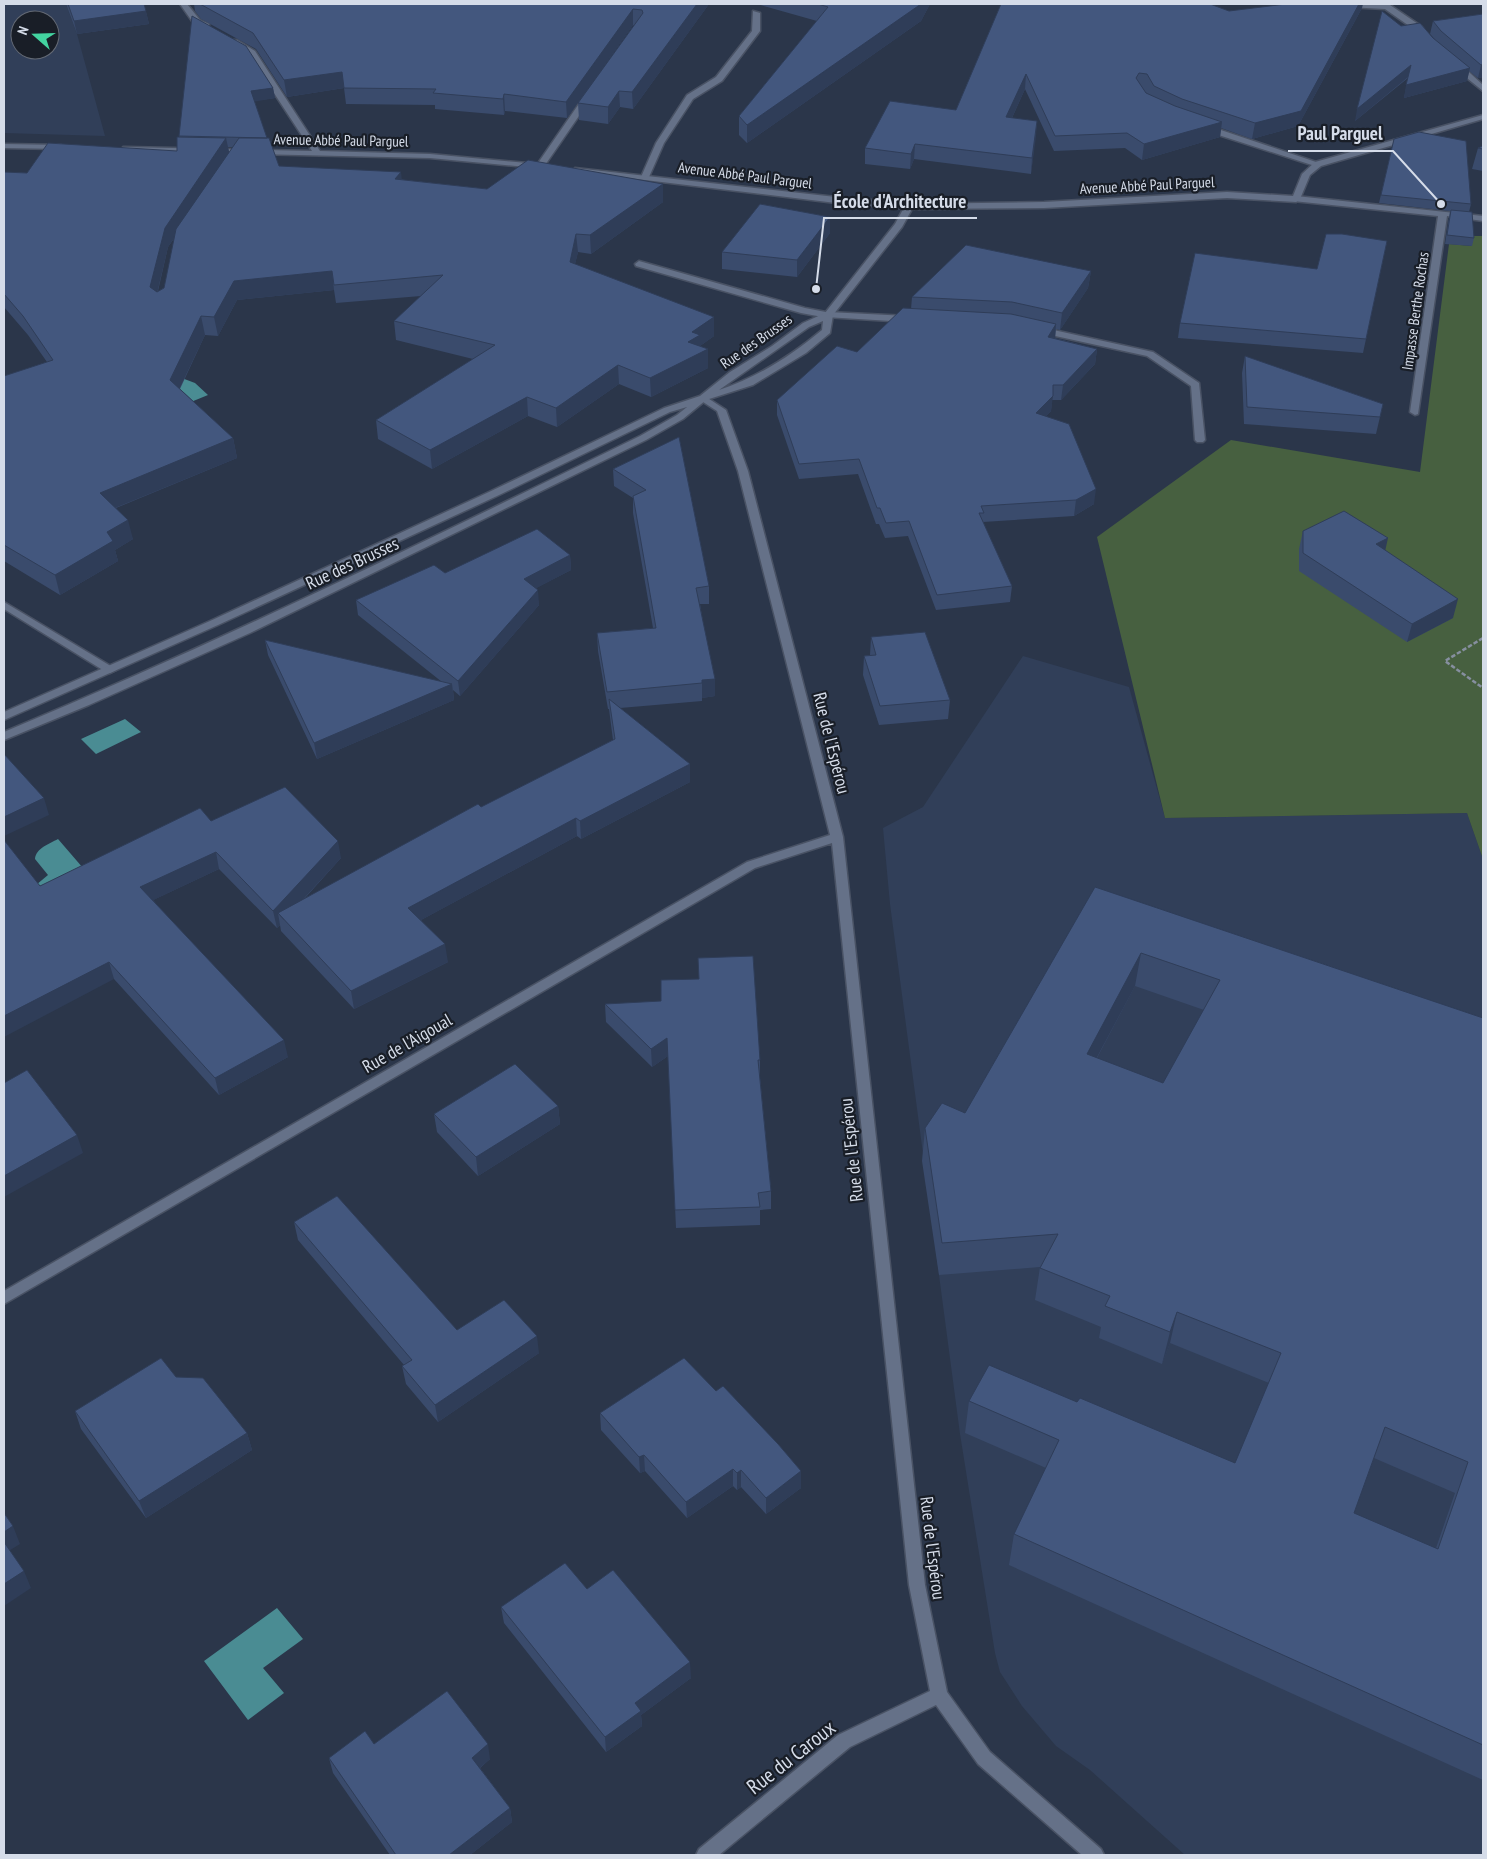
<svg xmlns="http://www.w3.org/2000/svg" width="1487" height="1859" viewBox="0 0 1487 1859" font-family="'PT Sans Narrow',sans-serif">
<rect width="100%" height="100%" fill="#2b364a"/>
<path fill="#313f59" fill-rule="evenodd" d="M4,4H66L77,34L105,136L4,133ZM20,20H50V50H20Z
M1023,656L1129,687L1165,818L1467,813L1483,859V1855H1185L1090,1770L1056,1746L1022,1706L1000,1672L995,1653L960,1434L890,904L883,828L923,807Z"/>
<path fill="#476040" d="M1471,236H1483V859L1467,813L1165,818L1097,537L1231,440L1420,472L1449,244L1471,246Z"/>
<path fill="#4a8c93" d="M179,377L195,383L208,395L186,404L163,383Z
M125,719L141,732L96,754L81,739Z
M58,839L83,868L55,896L36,885L48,875L35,859C36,848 49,844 58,839Z
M277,1608L303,1639L263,1668L284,1693L248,1720L204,1661Z"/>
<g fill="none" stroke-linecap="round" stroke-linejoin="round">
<g stroke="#495264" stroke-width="3">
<path id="service" d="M1344,4L1390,5L1421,26L1428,35L1421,37L1415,30L1385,9L1347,7H1344Z
M753,11L760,13V31L722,81L693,99L664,143L649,177L642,179L641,177L656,143L687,95L716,77L752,31Z
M1452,62H1458L1483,85V91L1452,66Z
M585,95L592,97L543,168H537L536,166Z
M1203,126H1209L1322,164L1315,166L1203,130Z
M639,261L805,308L831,313L833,315L828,318L801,313L636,266L635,264Z
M4,602L114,668L116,670L110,673L106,672L4,609Z"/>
</g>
<g stroke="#495264" stroke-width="3">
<path id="minor" d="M180,4H187L200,20L209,24V28L194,24Z
M231,40H237L255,51L320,151L430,154L538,164L542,166L538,168L430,158L123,151V147H126L312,151L249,55L231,44Z
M4,144L61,145L65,147L61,149L4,148Z
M575,168L836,197L909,203L913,206L909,209L836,203L578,172L574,170Z
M1296,196L1483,216V221L1447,216L1418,414L1415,415L1410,412L1438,216L1293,201L1292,199Z
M828,312L908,316L913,319L908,322L825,317V313Z
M1040,327L1153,352L1199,383L1205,440L1203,442H1197L1195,440L1191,386L1147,356L1037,332V328Z
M703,395L726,410L748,471L843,837L925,1585L947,1692L990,1752L1101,1849L1104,1855H1082L978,1764L936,1705L850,1747L719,1855H696L699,1849L838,1735L930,1691L909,1585L832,843L755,868L4,1304V1291L747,862L830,835L738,471L717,411L700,400L698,398Z"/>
</g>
<g stroke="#495264" stroke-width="3">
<path id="tertiary" d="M1483,115V119L1321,166L1310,175L1300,199L1296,202L1227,198L1044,208L912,209L902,227L833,315L830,333L806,353L753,385L706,400L683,419L646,440L250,633L89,705L4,740V732C220,642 430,539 640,436L677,415L687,407L670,412L497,496L218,625L4,720V712L210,621L489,492L664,408L700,396L730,372L772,346L803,323L825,313L895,224L906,204L1044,202L1227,192L1293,196L1302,174L1315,162ZM823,321L822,330C791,356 758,377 719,390L809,327Z"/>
</g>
<path stroke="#868f9f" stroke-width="2.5" stroke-dasharray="4.5 2" stroke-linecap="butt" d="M1483,638L1445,661L1483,688"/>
<use href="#service" fill="#657188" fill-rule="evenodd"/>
<use href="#minor" fill="#657188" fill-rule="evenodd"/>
<use href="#tertiary" fill="#657188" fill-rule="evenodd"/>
</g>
<path fill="#3a4b6c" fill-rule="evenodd" d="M66,4H144L149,24L77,34Z
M194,4H709L633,109L620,107L608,124L579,120L578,103L634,25H633L567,118L505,111L504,115L435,109V105L346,104L344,88L287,97L256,49L201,19L195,11Z
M757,4H930L921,21L747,143L739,135V116L817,21Z
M1001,4L1229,11L1362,8L1298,126L1252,139L1221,128L1220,137L1142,160L1125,148L1054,151L1025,89L1012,118L1037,121L1031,174L914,159L910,169L865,164V148L956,110Z
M1483,14V77L1478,78L1469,71L1467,81L1404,98L1408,78L1355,121L1401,26L1433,38L1436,41L1430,34L1433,21Z
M273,88L275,98L254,101L267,138L279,166L487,189L663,202L591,254L578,252L575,264L714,336L700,346L708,368L651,397L619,384L557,427L528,416L432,469L378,439L376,420L473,359L396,340L394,321L421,296L336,303L334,290L237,300L218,336L205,335L180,389L233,438L237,458L116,508L133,539L115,550L118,561L60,595L4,561V376L47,362L28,335L4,307V172L27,173L177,151L179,136ZM228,147H233L229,153ZM175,237L164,288L158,291L168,247Z
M1394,139L1471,204L1469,212L1474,238L1472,246L1445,244L1450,211L1379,203Z
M1483,146V171L1472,169L1478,148Z
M830,233L797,277L722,269V252Z
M1387,241L1363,353L1178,338L1180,323Z
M1091,271L1088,288L1060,330L1056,329L1055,338L1097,349L1095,364L1061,400H1052L1051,411L1046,416L1094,504L1074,516L983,522L1012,586L1010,602L936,610L908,536L885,538L879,524H876L858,474L799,479L777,415V400L857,352L911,309L912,297Z
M1245,356L1383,404L1376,434L1244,424L1242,373Z
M679,437L709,586V604H700L715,696L702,698V701L620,708L690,764V782L581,839L577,836L421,920L448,962L354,1009L281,931L280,925L277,928L219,869L153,900L288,1057L219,1095L114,979L40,886L211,821L341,858L305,898L613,740L610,717L609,709H608L598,651L597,633L653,628L633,513V498L614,486L613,469Z
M1303,531L1385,550L1453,618L1407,642L1299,571V549Z
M570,555L571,570L536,588L539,605L460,696L453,690L454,700L317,759L268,655L265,640L442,682L358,615L356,600L445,573Z
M871,637L950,700L948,719L879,725L863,675L864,656L870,655Z
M1095,887L1483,1018V1780L1009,1565L1014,1534L1046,1468L965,1433L969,1401L1077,1402L1235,1463L1269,1383L1170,1343L1162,1364L1099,1338L1101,1327L1035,1300L1040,1267L939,1275L922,1161L925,1128L965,1113ZM1135,986L1204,1010L1163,1083L1097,1058ZM1374,1458L1455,1493L1436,1548L1354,1513Z
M605,1004L760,1060V1078L771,1191V1209L760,1210V1225L676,1228L668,1056L652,1067L606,1022Z
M558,1106L560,1124L478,1176L437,1132L434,1114Z
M294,1222L457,1330L539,1353L438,1422L406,1384L402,1366L404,1365L298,1240Z
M176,1377L247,1433L252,1450L146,1518L81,1429L75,1411Z
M600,1413L801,1488L766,1514L741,1487L737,1490L733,1486L687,1518L645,1471L640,1473L601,1430Z
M587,1589L691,1678L641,1715L642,1726L606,1752L504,1623L501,1607Z
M374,1744L490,1759L480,1768L510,1808L512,1822L470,1855H390L333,1773L329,1758Z"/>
<path fill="#2f3d58" d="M697,4H709L633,109L632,92Z
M921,4H930L921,21L747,143V125Z
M1359,4H1363L1362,8L1298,126L1252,139L1255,123Z
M633,9V25L567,118L566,102Z
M146,11L149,24L77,34L74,21Z
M1483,64V77L1478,78L1481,65Z
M1411,65L1408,77L1355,121L1357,109Z
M1470,68L1467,81L1404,98L1406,85Z
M342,72L344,88L287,97L284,80Z
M1026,74L1025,89L1005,133L1006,117Z
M273,88L275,98L253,102L251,91Z
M619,91L620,107L608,124V107Z
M504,94L505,111L504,115L503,99Z
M1037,121L1036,137L1031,174L1032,158Z
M1222,122L1220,137L1142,160L1144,144Z
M226,138L230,156L168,247L154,306L150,287L165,228Z
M915,144L914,159L910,169L911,154Z
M401,172L403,190L395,179Z
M663,184V202L591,254L590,235Z
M830,217V233L797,277V260Z
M576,234L578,252L571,281L570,262Z
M332,271L334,290L237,300L218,336L214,317L234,281Z
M1091,271L1088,288L1060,330L1062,313Z
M201,316L205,335L174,400L170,380Z
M714,317V336L700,346V353L708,349V368L651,397L650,378L688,342L692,332Z
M1056,324L1055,338L1048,337Z
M1097,349L1095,364L1061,400L1063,385Z
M618,365L619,384L557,427L556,408Z
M1053,396L1051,411L1035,428L1036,413Z
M527,397L528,416L432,469L430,450Z
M233,438L237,458L105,512L100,493Z
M1096,489L1094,504L1074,516L1076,500Z
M128,520L133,539L115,550L118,561L60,595L55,575L107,532Z
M1388,538L1384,556L1376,544Z
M570,555L571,570L525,594L524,579Z
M538,590L539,605L460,696L458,681Z
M1458,599L1453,618L1407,642L1412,624Z
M715,679V696L702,698V680Z
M452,684L454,700L317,759L314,743Z
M690,764V782L581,839L580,821Z
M44,798L49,815L4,836V817Z
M576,818L577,836L410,926L408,908Z
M338,841L341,858L284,920L278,913L280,925L277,928L273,911Z
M216,852L219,869L145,904L140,887Z
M445,944L448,962L354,1009L351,991Z
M1141,953L1135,986L1081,1087L1087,1054Z
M109,962L114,979L4,1037V1016Z
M667,1038L668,1056L652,1067L651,1049Z
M284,1040L288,1057L219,1095L215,1078Z
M558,1106L560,1124L478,1176L476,1157Z
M77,1135L83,1153L4,1197V1176Z
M1177,1312L1170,1343L1162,1364L1170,1332Z
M537,1336L539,1353L438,1422L435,1405Z
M247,1433L252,1450L146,1518L139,1501Z
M644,1455L645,1471L640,1473L639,1457Z
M733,1469V1486L687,1518L686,1502Z
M741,1470V1487L737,1490V1473Z
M801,1471V1488L766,1514V1498Z
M13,1526L20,1544L7,1552L4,1546V1532Z
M24,1571L31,1588L4,1606V1584Z
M690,1662L691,1678L641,1715L642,1726L606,1752L605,1737L635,1703Z
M488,1744L490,1759L475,1772L472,1758Z
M510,1808L512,1822L470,1855H449Z"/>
<path fill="#43577e" stroke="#2f3d58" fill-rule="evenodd" d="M68,4H144L146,11L74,21Z
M200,4H697L632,92L619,91L608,107L578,103L643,13L642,10L633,9L566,102L504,94L503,99L433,93L436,89L344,88L342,72L284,80L253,33Z
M818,4H921L747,125L739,116L828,7Z
M1001,4H1210L1229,11L1286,4H1359L1301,111L1255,123L1182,99L1154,86L1147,74L1139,73L1136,78L1146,93L1175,106L1222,122L1144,144L1127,133L1055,136L1026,74L1006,117L1037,121L1032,158L915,144L911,154L865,148L890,101L956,110Z
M1382,11L1401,26L1420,23L1433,38L1470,68L1406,85L1411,65L1357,109Z
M1483,14V64L1481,65L1441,31L1433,21Z
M192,16L246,46L273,88L251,91L267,138L179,136Z
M1419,132L1466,141L1471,204L1381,195L1394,139Z
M177,137L226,138L165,228L150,287L157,292L164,288L176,229L239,138H269L279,166L401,172L395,179L487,189L528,160L663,184L590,235L576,234L570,262L714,317L692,332L700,335L688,342L708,349L650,378L618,365L556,408L527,397L430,450L376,420L495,345L394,321L443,275L334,285L332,271L234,281L214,317L201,316L170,380L233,438L100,493L128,520L107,532L113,541L55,575L4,545V376L53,360L23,316L4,294V172L27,173L48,143L177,151Z
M1483,146V149L1478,148Z
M760,204L830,217L797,260L722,252Z
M1451,210L1472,212L1474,238L1447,235Z
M1326,234H1342L1387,241L1366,339L1180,323L1195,253L1317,269Z
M966,245L1091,271L1062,313L1012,302L912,297Z
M903,308L1011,314L1056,324L1048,337L1097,349L1063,385H1053V396L1036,413L1069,424L1096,489L1076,500L981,506L984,513H979L1012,586L937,595L909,521L886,523L880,508H877L859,459L799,464L777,400L837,346L857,352Z
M1245,356L1383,404L1380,417L1247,407Z
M679,437L709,586L696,588L715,679L702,680V683L607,692L597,633L656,628L633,496L646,490L613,469Z
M1344,511L1388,538L1376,544L1458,599L1412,624L1303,553V531Z
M537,529L570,555L524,579L538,590L458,681L356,600L434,565L445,573Z
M925,632L950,700L880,706L864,656L876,655L871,637Z
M265,640L452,684L314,743Z
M609,699L690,764L580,821L576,818L408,908L445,944L351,991L278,913L478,804L481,807L615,739Z
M4,754L44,798L4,817Z
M285,787L338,841L273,911L216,852L140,887L284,1040L215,1078L109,962L4,1016V840L40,886L200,808L211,821Z
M1095,887L1483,1018V1745L1014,1534L1059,1440L969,1401L989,1365L1077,1402L1080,1398L1235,1463L1281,1353L1177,1312L1170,1332L1105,1306L1110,1296L1040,1268L1058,1234L942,1243L925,1128L942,1103L965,1113ZM1141,953L1220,980L1163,1083L1087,1054ZM1385,1427L1468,1462L1438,1549L1354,1513Z
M753,956L760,1060H758L771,1191L758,1193L760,1207L675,1210L667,1038L651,1049L605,1004L661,1001V980L699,979L698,958Z
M515,1064L558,1106L476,1157L434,1114Z
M27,1070L77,1135L4,1176V1083Z
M337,1196L457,1330L504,1300L537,1336L435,1405L402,1366L412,1360L294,1222Z
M161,1358L176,1377L203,1378L247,1433L139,1501L75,1411Z
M684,1358L716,1391L723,1386L778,1444L801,1471L766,1498L741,1470L737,1473L733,1469L686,1502L644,1455L639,1457L600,1413Z
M4,1513L13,1526L4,1532Z
M4,1542L24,1571L4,1584Z
M565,1563L587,1589L613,1570L690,1662L635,1703L641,1711L605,1737L501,1607Z
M447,1691L488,1744L472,1758L510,1808L449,1855H396L329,1758L365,1731L374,1744Z"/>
<g text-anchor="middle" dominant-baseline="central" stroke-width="4.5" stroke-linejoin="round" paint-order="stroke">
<g font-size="15" fill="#d5dce9" stroke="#191e27">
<text transform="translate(341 140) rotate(1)">Avenue Abbé Paul Parguel</text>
<text transform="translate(745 175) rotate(7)">Avenue Abbé Paul Parguel</text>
<text transform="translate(1147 185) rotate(-3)">Avenue Abbé Paul Parguel</text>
<text transform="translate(1415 311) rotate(-82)">Impasse Berthe Rochas</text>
<text transform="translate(756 341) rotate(-35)">Rue des Brusses</text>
</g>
<g font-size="18" fill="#d5dce9" stroke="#191e27">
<text transform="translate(352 563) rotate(-25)">Rue des Brusses</text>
<text transform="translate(832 743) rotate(76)">Rue de l'Espérou</text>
<text transform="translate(407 1043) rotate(-30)">Rue de l'Aigoual</text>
<text transform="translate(851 1150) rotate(-96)">Rue de l'Espérou</text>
<text transform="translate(933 1548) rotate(83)">Rue de l'Espérou</text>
</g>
<g font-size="21" fill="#d5dce9" stroke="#191e27">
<text transform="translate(791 1757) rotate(-38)">Rue du Caroux</text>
</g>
</g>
<path fill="none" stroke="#d5dce9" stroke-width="2" d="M1441 204L1393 151H1288M816 289L824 218H977"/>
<g fill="#d5dce9" stroke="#191e27" stroke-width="2">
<circle cx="1441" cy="204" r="5"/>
<circle cx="816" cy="289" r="5"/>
</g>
<g font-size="19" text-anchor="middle" font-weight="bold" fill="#d5dce9" stroke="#191e27" stroke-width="4.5" stroke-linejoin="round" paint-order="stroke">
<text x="1340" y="140">Paul Parguel</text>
<text x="900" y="208">École d'Architecture</text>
</g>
<rect width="1487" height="1859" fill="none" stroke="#d5dce9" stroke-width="10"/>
<g transform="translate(35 35) rotate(290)"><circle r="24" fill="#191e27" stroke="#646a75"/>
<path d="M0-4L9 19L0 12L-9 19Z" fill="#43d4a0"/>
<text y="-8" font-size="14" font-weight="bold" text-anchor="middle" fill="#d5dce9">N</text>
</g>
</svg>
